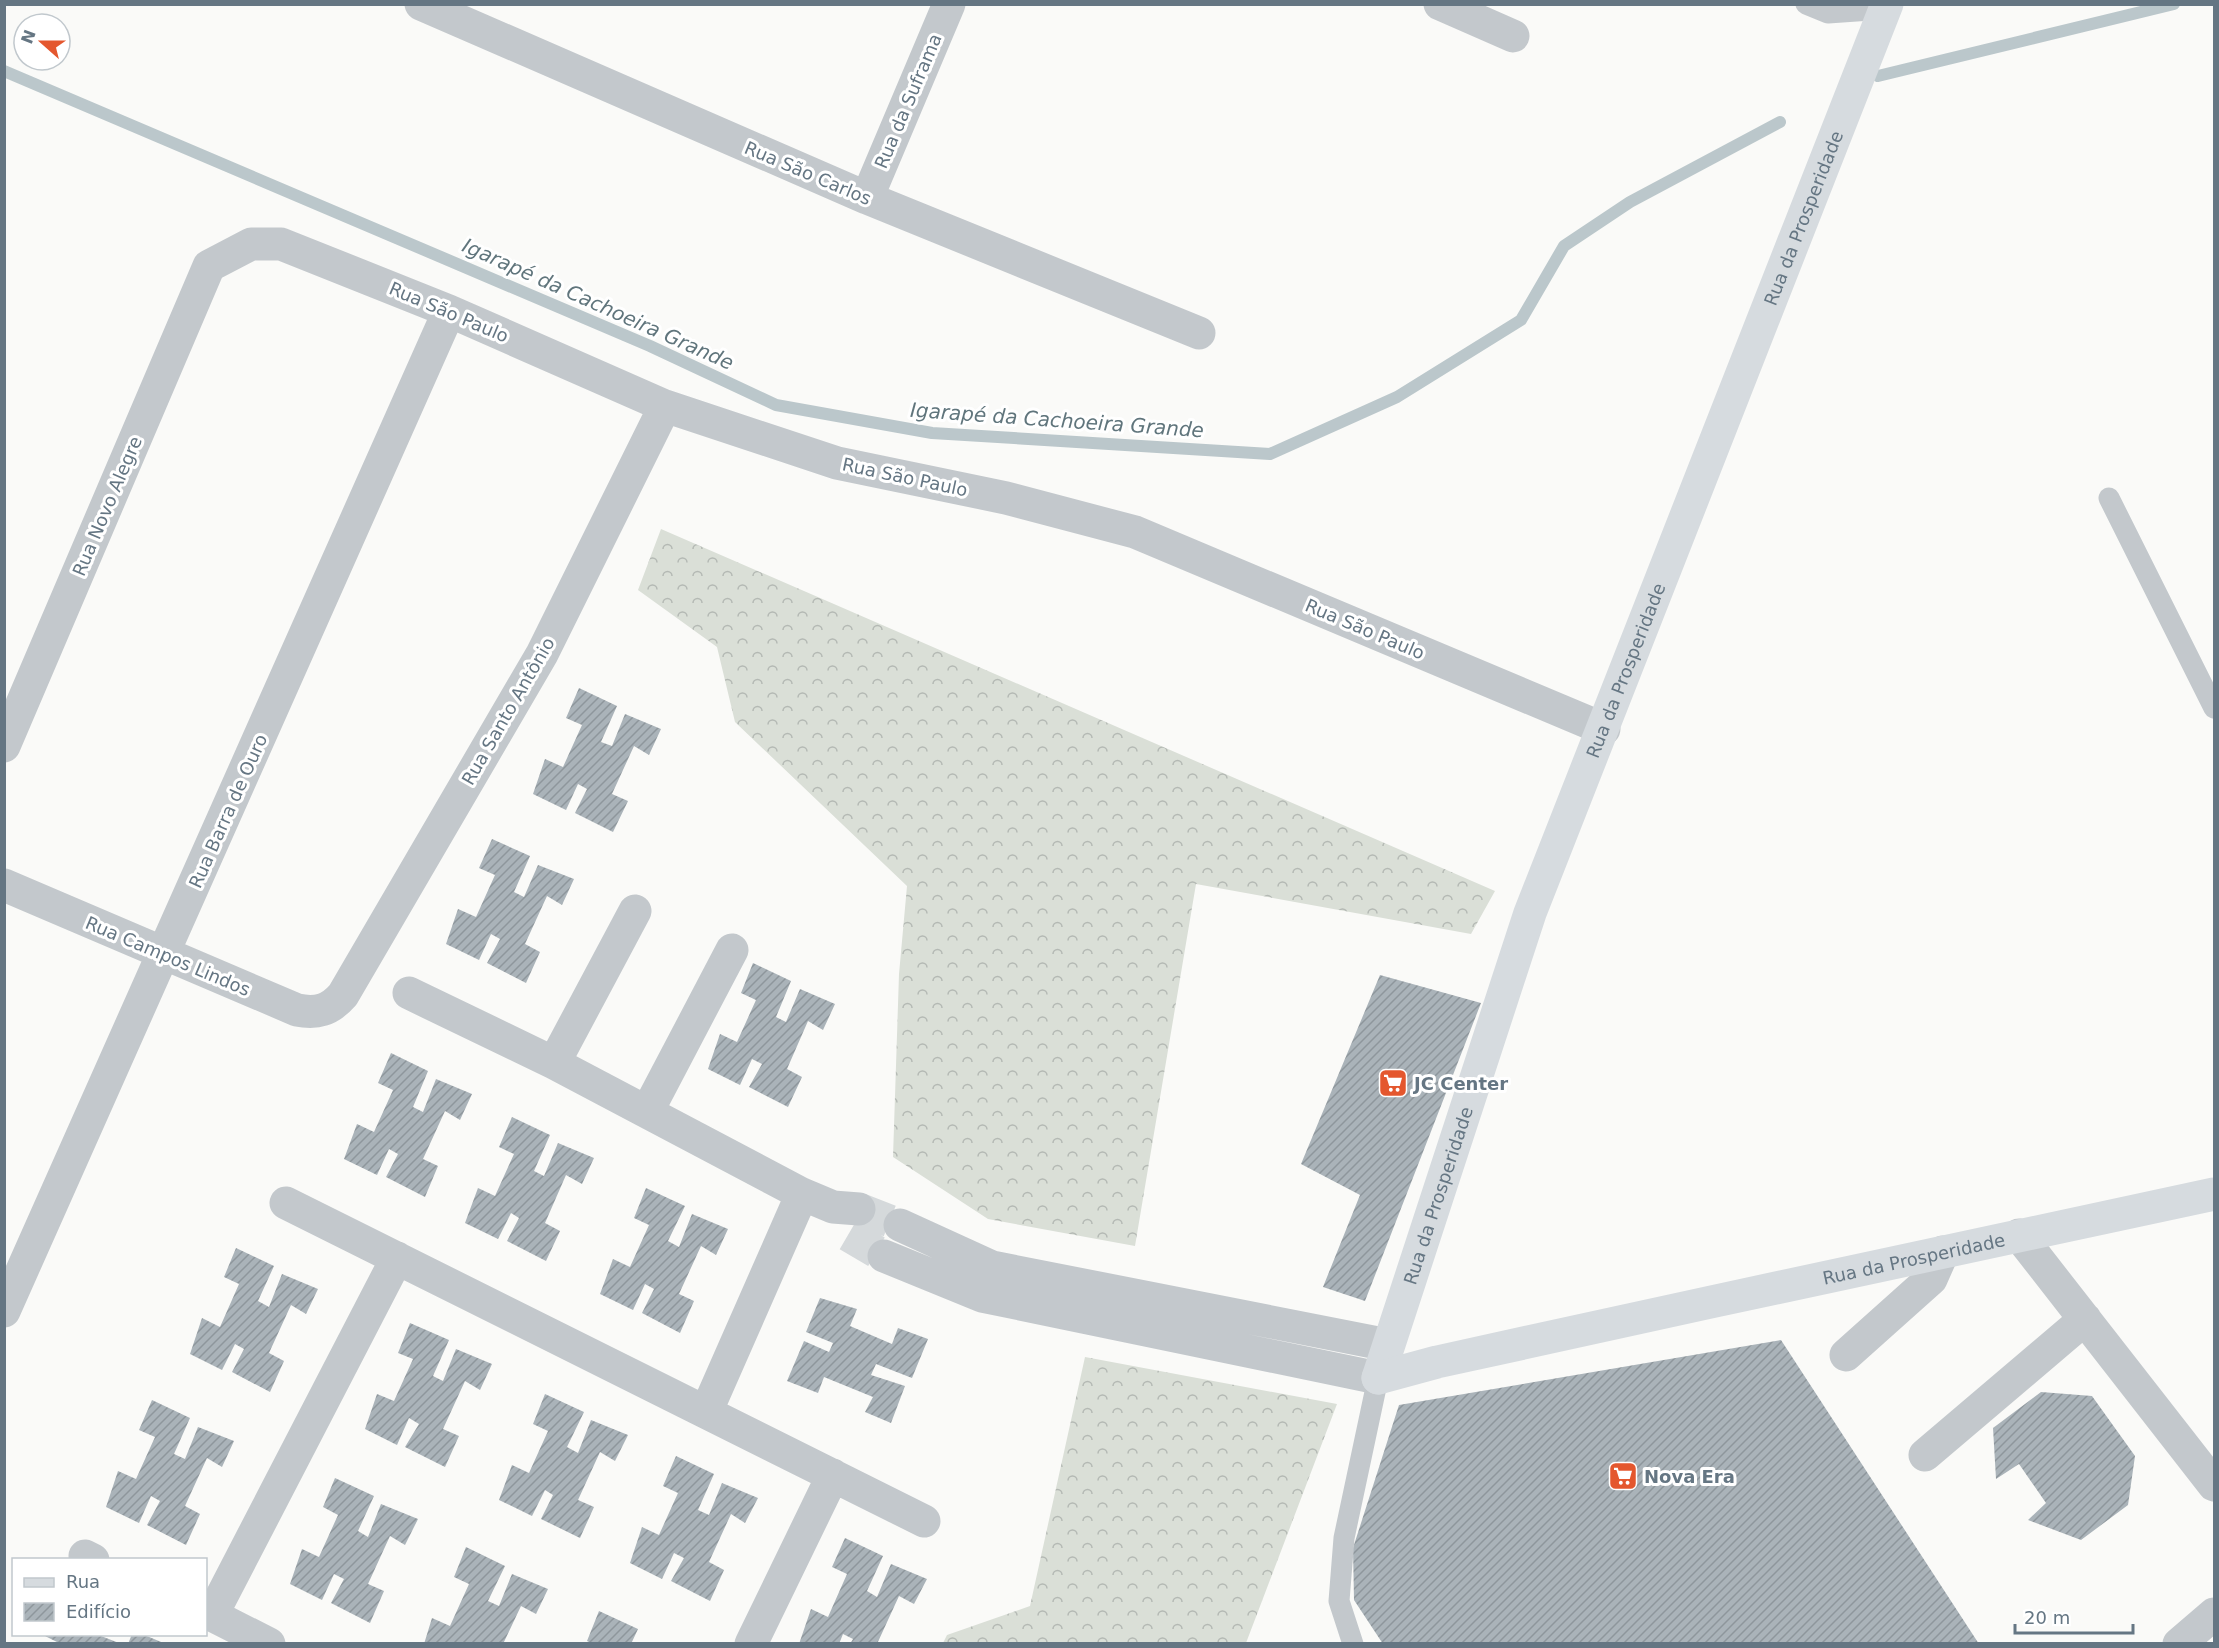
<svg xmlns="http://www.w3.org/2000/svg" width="2219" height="1648" viewBox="0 0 2219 1648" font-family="'DejaVu Sans',sans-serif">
<defs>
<pattern id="forest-crowns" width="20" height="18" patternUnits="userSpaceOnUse" patternTransform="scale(1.5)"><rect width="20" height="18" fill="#dadfd7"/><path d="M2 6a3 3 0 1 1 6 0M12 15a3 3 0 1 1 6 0" fill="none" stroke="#b4b9b4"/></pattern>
<pattern id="building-hatch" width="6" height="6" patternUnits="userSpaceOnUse" patternTransform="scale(1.5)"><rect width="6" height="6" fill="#aab3b9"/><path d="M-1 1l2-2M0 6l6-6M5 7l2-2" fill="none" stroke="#8e969c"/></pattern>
</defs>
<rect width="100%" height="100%" fill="#fafaf8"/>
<path fill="url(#forest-crowns)" d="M661,529L1495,891L1471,934L1196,884L1135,1246L988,1219L893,1157L899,974L907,886L735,722L717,647L638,590Z
M1085,1357L1337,1404L1246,1643H943L947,1635L1030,1606Z"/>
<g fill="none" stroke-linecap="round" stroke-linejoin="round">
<path stroke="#bbc7cb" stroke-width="12" d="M4,71L650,346L776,405L932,433L1270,454L1397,397L1521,320L1564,246L1630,202L1780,122
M1878,76L2174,4"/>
</g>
<path fill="url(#building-hatch)" d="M579,688L617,706L601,742L612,746L625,714L661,729L649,755L634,746L612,794L628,801L613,832L575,813L587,789L578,784L566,810L533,794L545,759L563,767L582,725L566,718Z
M492,839L530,856L514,892L524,897L538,865L574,879L562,905L547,896L525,944L540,952L526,983L487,963L500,939L491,934L479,960L446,944L458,909L476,917L495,875L479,868Z
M753,963L791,981L776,1017L786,1022L800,989L835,1004L823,1030L808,1021L787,1069L802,1077L788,1107L749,1087L762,1064L752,1059L740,1085L708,1069L720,1034L737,1042L756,1000L741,993Z
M1380,975L1481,1003L1365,1301L1323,1287L1360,1195L1301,1164Z
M391,1053L428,1071L413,1107L423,1112L436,1079L472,1094L460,1120L445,1111L423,1159L438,1166L425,1197L386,1177L398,1154L389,1149L377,1175L344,1159L357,1124L374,1132L393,1090L378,1083Z
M512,1117L550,1135L534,1171L544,1176L558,1143L594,1158L582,1184L566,1175L545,1223L560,1231L546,1261L507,1241L519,1218L511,1213L498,1239L465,1223L478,1188L495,1196L514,1154L499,1147Z
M646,1188L685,1206L668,1241L679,1247L692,1214L728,1229L716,1255L701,1246L679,1294L694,1301L680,1333L642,1313L654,1289L645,1284L633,1310L600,1294L613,1259L630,1267L649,1225L634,1218Z
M236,1248L274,1266L258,1301L269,1307L282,1274L318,1289L306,1314L291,1305L269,1353L284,1361L270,1392L232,1372L244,1349L235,1344L222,1370L190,1354L202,1318L220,1327L239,1284L224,1277Z
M820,1298L857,1309L850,1326L892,1344L898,1328L928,1339L912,1378L876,1364L871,1375L905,1386L891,1423L865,1412L873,1397L824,1377L818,1393L787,1381L804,1341L829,1352L833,1343L806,1332Z
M410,1323L449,1340L433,1376L443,1381L456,1349L492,1364L480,1390L465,1381L443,1429L459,1436L445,1467L405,1447L419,1424L409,1418L397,1445L365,1429L377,1394L394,1401L413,1359L398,1353Z
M1781,1340L1979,1644H1383L1354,1600L1353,1548L1399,1405Z
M2041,1392L2092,1396L2135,1456L2128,1505L2081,1540L2028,1520L2046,1503L2019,1464L1996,1479L1993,1428Z
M545,1394L584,1412L567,1447L578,1453L591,1420L628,1435L615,1461L600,1452L578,1500L594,1507L580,1538L541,1519L553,1495L545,1490L532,1516L499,1500L512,1465L529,1473L548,1431L533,1424Z
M152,1400L190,1418L174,1454L185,1459L198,1427L234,1441L222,1467L207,1458L185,1506L200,1514L186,1545L147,1525L160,1501L151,1496L139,1523L106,1507L118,1471L136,1479L155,1437L139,1430Z
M676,1456L714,1474L698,1510L709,1515L722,1483L758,1498L745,1523L731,1514L709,1562L724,1570L710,1601L671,1581L684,1558L674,1553L662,1579L630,1563L642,1527L659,1535L678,1493L663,1486Z
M335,1478L374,1496L358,1531L368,1537L381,1504L418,1519L405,1545L390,1536L368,1584L384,1591L370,1623L331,1603L344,1579L334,1574L322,1600L290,1584L302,1549L319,1557L338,1515L323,1507Z
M845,1538L883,1556L867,1591L877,1597L891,1564L927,1579L914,1604L899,1596L877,1644H850L853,1639L843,1634L839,1644H799L811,1609L828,1617L847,1574L832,1567Z
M466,1547L505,1566L488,1601L499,1606L512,1574L548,1589L536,1614L521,1606L503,1644H424L432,1618L450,1626L469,1584L454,1577Z
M599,1611L638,1629L631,1644H593L587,1641Z
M41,1634H96L119,1643L61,1644Z
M132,1634H142L166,1644H128Z"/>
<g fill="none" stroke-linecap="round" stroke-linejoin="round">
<path stroke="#d5d9db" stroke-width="33" stroke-dasharray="33 16" stroke-linecap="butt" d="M859,1209L900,1225
M848,1235L884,1256"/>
<path stroke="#c3c8cc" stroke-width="21" d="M1806,4L1828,13L1885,9
M2109,498L2214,708
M1353,1644L1339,1601L1344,1538L1378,1378"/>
<path stroke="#c3c8cc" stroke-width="33" d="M421,4L867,198L1199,333
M1440,4L1513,36
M867,198L949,4
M4,746L209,266L251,244H281L449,311L665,406L837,463L1006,498L1135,532L1604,729
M4,885L297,1010C317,1014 330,1010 343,995L542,654L665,406
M409,993L554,1063L802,1194L833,1207L859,1209
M554,1063L635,911
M647,1112L732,950
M286,1203L924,1521
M900,1225L992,1267L1388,1345
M2019,1235L2214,1485
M884,1256L982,1296L1378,1378
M4,1311L449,311
M1846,1355L1931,1279L1943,1252
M707,1410L802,1194
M1925,1455L2085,1319
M85,1556L93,1560
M206,1612L269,1644
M212,1615L397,1258
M751,1644L833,1475
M2179,1644L2214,1614"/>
<g stroke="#d6dbdf" stroke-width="33">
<path id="s1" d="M1378,1378L1530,913L1887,4"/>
<path id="s2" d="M1378,1378L1437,1362L1711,1302L2214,1194"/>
</g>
</g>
<defs>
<g id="supermarket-square" transform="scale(1.5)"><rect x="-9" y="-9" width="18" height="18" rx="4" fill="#e4572e" stroke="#fff"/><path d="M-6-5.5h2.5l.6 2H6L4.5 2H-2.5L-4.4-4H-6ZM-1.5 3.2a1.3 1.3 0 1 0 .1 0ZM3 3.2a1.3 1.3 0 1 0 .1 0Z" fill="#fff"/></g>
</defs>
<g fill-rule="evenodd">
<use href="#supermarket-square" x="1393" y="1083"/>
<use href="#supermarket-square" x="1623" y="1476"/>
</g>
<g text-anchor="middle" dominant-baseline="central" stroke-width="6" stroke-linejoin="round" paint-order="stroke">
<g font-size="18" fill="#657683" stroke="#fff">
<text transform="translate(908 101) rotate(-67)">Rua da Suframa</text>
<text transform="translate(808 173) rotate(23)">Rua São Carlos</text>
<text stroke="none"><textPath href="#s1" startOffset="1236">Rua da Prosperidade</textPath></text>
<text transform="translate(449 312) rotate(23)">Rua São Paulo</text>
<text transform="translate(905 477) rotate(12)">Rua São Paulo</text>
<text transform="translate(107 506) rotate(-67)">Rua Novo Alegre</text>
<text transform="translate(1365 629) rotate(23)">Rua São Paulo</text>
<text stroke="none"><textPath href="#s1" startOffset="750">Rua da Prosperidade</textPath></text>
<text transform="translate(508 711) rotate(-60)">Rua Santo Antônio</text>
<text transform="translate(228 811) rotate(-66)">Rua Barra de Ouro</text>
<text transform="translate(168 956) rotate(23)">Rua Campos Lindos</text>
<text stroke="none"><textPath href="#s1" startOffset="192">Rua da Prosperidade</textPath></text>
<text stroke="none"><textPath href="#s2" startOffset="549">Rua da Prosperidade</textPath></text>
</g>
<g font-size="18" font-weight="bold" fill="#657683" stroke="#fff" text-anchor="start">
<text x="1414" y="1083">JC Center</text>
<text x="1644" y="1476">Nova Era</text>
</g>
<g font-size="20" font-style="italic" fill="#60757c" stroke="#fff">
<text transform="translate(598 304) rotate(24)">Igarapé da Cachoeira Grande</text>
<text transform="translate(1057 420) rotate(4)">Igarapé da Cachoeira Grande</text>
</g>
</g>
<rect width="2219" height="1648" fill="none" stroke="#657683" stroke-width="12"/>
<rect x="12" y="1558" width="195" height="78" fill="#ffffff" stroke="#c1c8cd" stroke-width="1.5"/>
<rect x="24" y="1578" width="30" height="9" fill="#d6dbdf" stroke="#c1c8cd" stroke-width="1.5"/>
<text x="66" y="1588" font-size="18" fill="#657683">Rua</text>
<rect x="24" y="1603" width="30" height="18" fill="url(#building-hatch)" stroke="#c1c8cd" stroke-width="1.5"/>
<text x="66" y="1618" font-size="18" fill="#657683">Edifício</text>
<g transform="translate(42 42) rotate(291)"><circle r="28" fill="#ffffff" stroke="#c1c8cd" stroke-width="1.5"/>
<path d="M0-4.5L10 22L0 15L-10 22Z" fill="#e4572e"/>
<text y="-9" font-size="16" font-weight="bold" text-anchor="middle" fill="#657683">N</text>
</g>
<path d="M2015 1624v9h118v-9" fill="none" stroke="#657683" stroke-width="3"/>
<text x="2024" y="1624" font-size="18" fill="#657683" stroke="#ffffff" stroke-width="4.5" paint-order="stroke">20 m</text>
</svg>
